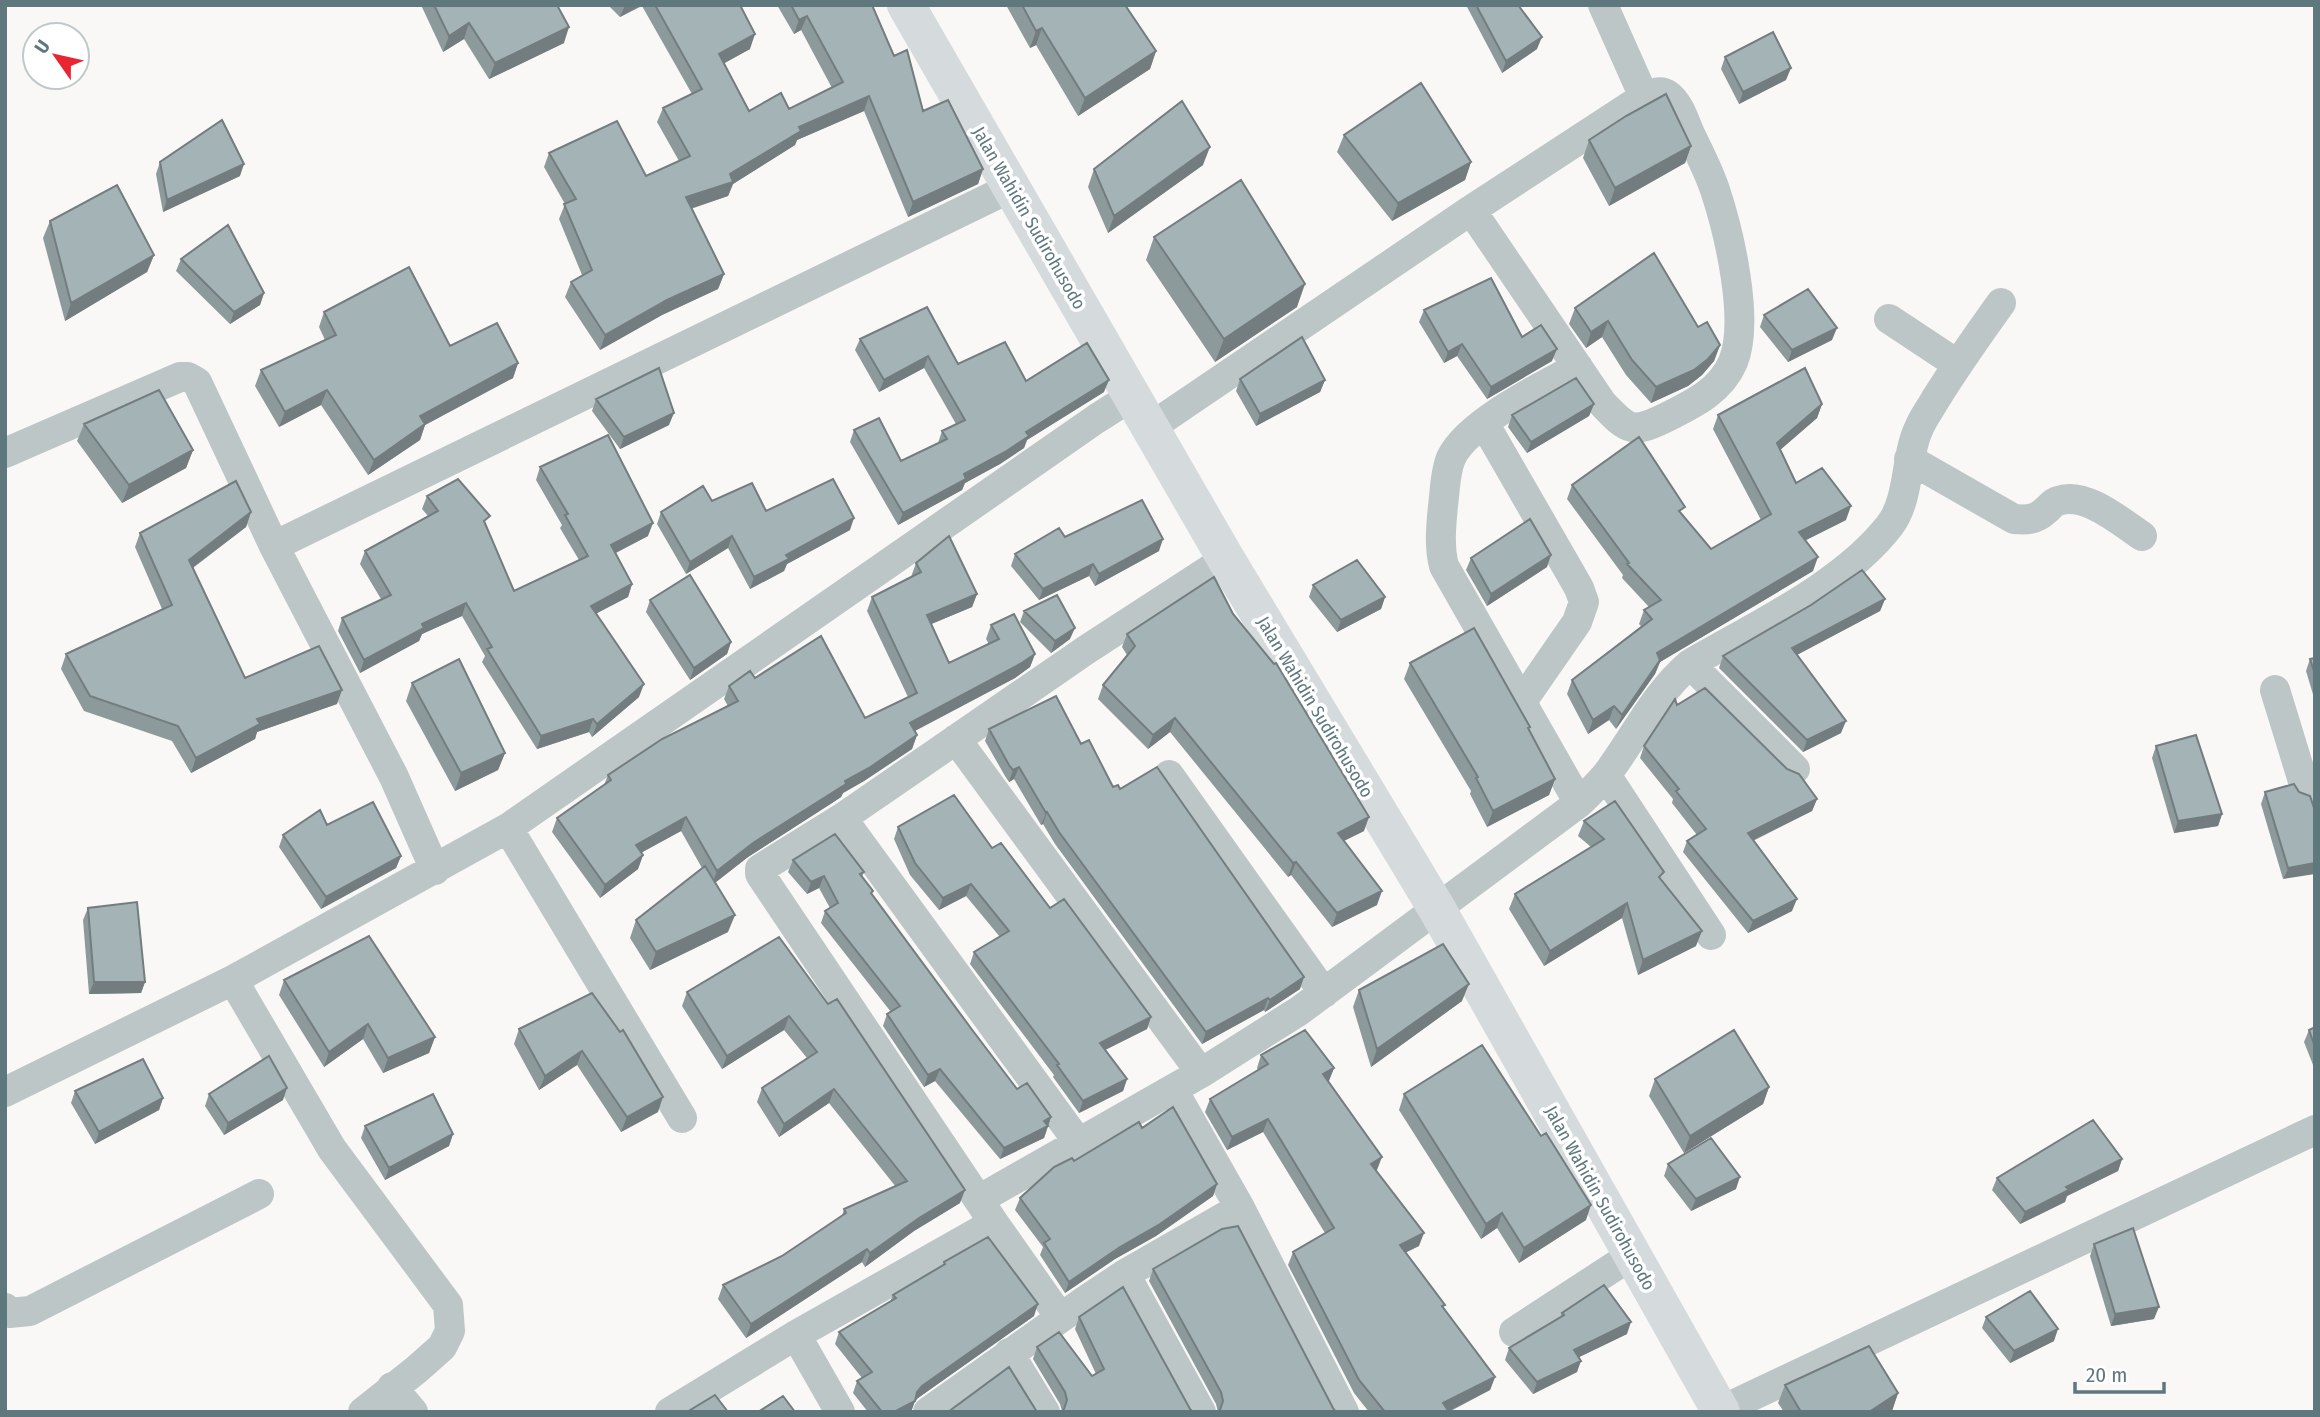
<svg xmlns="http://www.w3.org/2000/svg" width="2320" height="1417" viewBox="0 0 2320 1417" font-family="'Fira Sans Condensed',sans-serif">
<rect width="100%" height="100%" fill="#f9f8f6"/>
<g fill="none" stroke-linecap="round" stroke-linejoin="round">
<path stroke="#bdc6c7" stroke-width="30" d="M1603,5L1644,97
M1889,319L1957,364
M1484,423L1579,588L1584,602L1577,622L1521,703
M1151,427L1471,210L1644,97C1652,94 1660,89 1668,95C1680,104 1685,123 1691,136C1700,154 1709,172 1715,190C1729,232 1750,321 1733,362C1721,390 1695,403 1669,416C1633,434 1629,432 1602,403L1471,210
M5,453L180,377H188L197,382L274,546L394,777L435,870
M1909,459L2014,519C2026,520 2036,520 2045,511C2049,508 2053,502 2058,501C2085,491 2121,522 2142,536
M274,546L1010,188
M1690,664L1795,769
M2275,690L2306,791
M956,739L1201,1073
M1169,775L1324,993
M1606,775L1711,935
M1579,803C1590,792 1603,781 1612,767C1638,731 1656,693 1690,664C1755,626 1844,585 1890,525C1910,499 1905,457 1919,428C1923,418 1930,409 1935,400C1956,366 1978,335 2001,303
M842,818L1078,1142
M508,828L682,1118
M233,980L332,1149L448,1305L450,1331L442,1347L416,1370L363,1412
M1173,1090L1240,1208L1344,1412
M5,1092L233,980L508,828L1096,419L1132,396
M980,1199L1201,1073L1299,1011L1579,803L1444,566C1439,547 1441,526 1443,506C1445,491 1445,472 1451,458C1467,423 1544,385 1578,367
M1125,1274L1201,1412
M5,1308L9,1313L30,1311L259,1194
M1060,1317L994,1223L760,874V869L842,818L1086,650L1226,559
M1514,1332L1632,1255
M796,1335L840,1412
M1009,1353L1045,1412
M392,1387L413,1412
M1720,1411L2315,1130
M670,1412L796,1335L994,1223
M928,1412L1083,1302L1125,1274L1240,1208"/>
<path stroke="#d5dbdd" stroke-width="38" d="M906,5L1226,559L1437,909L1721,1412"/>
</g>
<path fill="#8d9a9c" d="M421,5H557L564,43L489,79L464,39L443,52Z
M608,5H740L750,49L724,63L749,111L789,109L832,88L801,30L794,34L777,5H872L894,56L923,111L983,169L978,184L908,217L864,111L797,140L795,145L733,184L728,196L691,209L724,274L718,289L662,315L600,350L565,297L571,282L582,275L559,219L565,204L544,167L549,153L646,176L679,161L657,122L663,108L692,94L642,6L620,17Z
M1006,5H1125L1156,51L1150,69L1078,116L1036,45L1030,48Z
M1466,5H1518L1537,49L1502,73Z
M1725,57L1786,80L1739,104L1721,69Z
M1344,135L1471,162L1465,180L1392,221L1337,152Z
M1589,140L1691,146L1685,163L1609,206L1583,158Z
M160,162L240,176L163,212L156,174Z
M1203,165L1108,233L1088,187L1094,169Z
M50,221L154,255L147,272L65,321L43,238Z
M1154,237L1297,307L1215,362L1146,260Z
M181,259L264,293L260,305L230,324L176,271Z
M1575,308L1698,327L1720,345L1714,361L1702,375L1688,386L1651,403L1626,375L1602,337L1586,348L1569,324Z
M1424,310L1522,337L1552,361L1487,399L1457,356L1444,363L1419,322Z
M324,312L450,346L518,363L513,378L425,425L420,440L368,475L321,405L279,427L255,386L261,370L325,340L319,327Z
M1764,315L1832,340L1788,362L1760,327Z
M860,339L1026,381L1104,392L1027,440L1024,448L1000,464L965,483L962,490L898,525L850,442L854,430L901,461L938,443L942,431L956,424L924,368L879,392L855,350Z
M1240,379L1325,380L1320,392L1256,426L1236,391Z
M596,399L669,425L620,449L592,411Z
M1594,404L1589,416L1527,453L1508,427L1512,415Z
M1822,404L1817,418L1780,450L1796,483L1846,520L1806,540L1813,571L1660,662L1655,674L1616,729L1609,720L1588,734L1567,694L1572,680L1641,626L1639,624L1644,610L1649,607L1622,578L1623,575L1567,499L1572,485L1682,514L1711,549L1761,520L1713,429L1718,415Z
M84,424L193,450L186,468L122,503L77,441Z
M540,467L648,536L616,553L632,584L628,597L596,613L639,697L592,737L589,732L537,749L482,662L485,656L462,616L422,634L419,641L360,673L338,631L342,618L381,599L360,564L365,551L428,516L422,509L427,496L486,526L514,591L579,560L560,528L562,525L536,480Z
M712,501L766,511L850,530L787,564L784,571L750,589L728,548L686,574L657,524L661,512Z
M251,512L246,527L193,568L245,678L337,704L257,732L255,739L191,773L172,741L84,711L61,669L66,654L162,609L135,547L140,533Z
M1065,537L1159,551L1095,586L1089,576L1039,600L1011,566L1015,554Z
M1471,558L1547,567L1487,606L1466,570Z
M916,563L977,594L972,607L931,624L949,663L989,644L986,639L991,625L1035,654L1030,667L1015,678L915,731L917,735L912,749L864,781L843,793L841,797L832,803L748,857L715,883L728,932L650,970L630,938L636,920L702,868L681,831L641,853L643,855L638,869L600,898L552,832L557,818L604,785L608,775L728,706L724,699L729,686L755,678L865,718L908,697L867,611L872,597L911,577Z
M1313,585L1385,597L1381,609L1337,632L1309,597Z
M1885,599L1880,611L1797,655L1841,733L1803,752L1719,668L1723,656Z
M650,600L731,642L727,654L690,680L646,612Z
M1024,611L1070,639L1051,653L1020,622Z
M1233,614L1364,831L1344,841L1377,905L1332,927L1291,875L1288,877L1170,732L1148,749L1098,699L1103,685L1127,655L1122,647L1127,634Z
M2315,658V701L2306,671L2310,659Z
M1410,663L1530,727L1529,730L1555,779L1549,795L1487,827L1470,794L1471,791L1404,679Z
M412,683L505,753L498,770L455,791L406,701Z
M1677,705L1817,799L1812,811L1753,841L1792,911L1748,933L1683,852L1687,841L1697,835L1672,803L1673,799L1640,758L1644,746Z
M989,729L1081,744L1113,787L1120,789L1300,989L1265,1012L1264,1010L1202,1044L1055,844L1043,824L1041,825L1014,779L1009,782L1005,776L985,741Z
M2156,746L2222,814L2218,826L2174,833L2152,758Z
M2265,792H2299L2315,811L2283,879L2261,804Z
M1584,821L1661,880L1696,946L1638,975L1622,918L1544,966L1509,909L1515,894L1591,847L1578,836Z
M327,825L401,856L396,868L321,909L279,847L283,835Z
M898,827L992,848L1050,908L1151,1017L1147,1029L1105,1050L1127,1079L1123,1091L1079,1113L1053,1077L1054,1075L970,964L974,952L1000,937L966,896L939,910L910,875L894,839Z
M793,860L864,872L862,877L872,895L973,1031L1017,1089L1051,1117L1044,1138L1000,1159L935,1081L924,1087L883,1026L887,1014L891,1012L821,923L825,911L830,908L819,888L807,894L788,872Z
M88,908L145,982L141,993L89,994L83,920Z
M779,937L960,1203L914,1231L865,1267L862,1262L746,1338L718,1299L723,1285L782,1256L842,1216L844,1209L896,1187L829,1103L779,1137L757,1102L762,1088L807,1058L784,1030L722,1069L682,1006L687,992Z
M284,980L435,1037L429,1053L383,1073L363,1039L324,1067L279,995Z
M1359,990L1462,1001L1371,1067L1353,1007Z
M592,993L658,1112L621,1132L577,1065L539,1090L514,1044L519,1029Z
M2315,1027V1070L2304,1042L2309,1030Z
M1261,1055L1334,1068L1328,1082L1376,1171L1419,1246L1405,1252L1445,1305L1443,1308L1495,1377L1490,1390L1449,1412H1369L1354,1393L1288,1265L1293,1252L1325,1233L1263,1132L1227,1150L1205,1112L1210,1099L1258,1070L1257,1068Z
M1655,1079L1769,1087L1763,1104L1684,1153L1649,1096Z
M75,1091L163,1098L159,1110L95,1144L71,1103Z
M209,1094L283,1100L224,1135L205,1106Z
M1404,1094L1586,1220L1519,1263L1497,1228L1481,1239L1399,1110Z
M365,1126L453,1134L449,1146L385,1180L361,1138Z
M1142,1128L1217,1184L1213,1196L1156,1236L1115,1259L1065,1293L1040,1255L1043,1247L1015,1210L1020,1198L1074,1161Z
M2122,1159L2118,1171L2067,1196L2065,1202L2020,1224L1992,1190L1997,1178Z
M1668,1164L1736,1189L1691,1211L1664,1176Z
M2094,1244L2154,1319L2111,1326L2090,1256Z
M944,1262L1034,1316L918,1398L915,1401L911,1412H868L853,1393L857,1381L862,1378L835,1344L839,1332L890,1302L893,1295L943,1265Z
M1153,1269L1333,1408L1218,1412L1216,1404L1149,1281Z
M1562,1313L1627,1334L1579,1357L1577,1372L1533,1394L1505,1360L1509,1348L1560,1318Z
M1079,1317L1190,1409L1062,1411L1060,1404L1033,1359L1037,1347L1092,1376L1096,1374L1075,1329Z
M1986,1317L2054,1341L2010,1363L1982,1328Z
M1785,1385L1898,1393L1892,1411L1891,1412H1784L1778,1403Z"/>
<path fill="#737d7f" d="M625,5H642L620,17Z
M807,16L801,30L794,34L799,20Z
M469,23L464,39L443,52L449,36Z
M569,27L564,43L489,79L495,63Z
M1042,28L1036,45L1030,48L1036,31Z
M755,34L750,49L714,69L719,54Z
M1542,37L1537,49L1502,73L1506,61Z
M1156,51L1150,69L1078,116L1085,98Z
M1791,68L1786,80L1739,104L1743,92Z
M869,96L864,111L797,140L795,145L733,184L728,196L680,212L686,197L730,174L799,127Z
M1691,146L1685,163L1609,206L1615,188Z
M1210,147L1203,165L1108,233L1114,216Z
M1471,162L1465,180L1392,221L1398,203Z
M244,164L240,176L163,212L167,200Z
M983,169L978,184L908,217L913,202Z
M154,255L147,272L65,321L71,303Z
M724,274L718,289L662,315L600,350L605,335L667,300Z
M1305,284L1297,307L1215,362L1224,339Z
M264,293L260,305L230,324L234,312Z
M1608,321L1602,337L1586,348L1591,332Z
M1837,328L1832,340L1788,362L1792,350Z
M1462,344L1457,356L1444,363L1448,352Z
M1720,345L1714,361L1702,375L1688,386L1651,403L1656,387Z
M1557,349L1552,361L1487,399L1491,387Z
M928,356L924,368L879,392L884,380Z
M518,363L513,378L425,425L420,440L368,475L374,460L420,416Z
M1109,380L1104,392L1027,440L1024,448L1000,464L965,483L962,490L898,525L903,513L1026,432Z
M1325,380L1320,392L1256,426L1260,414Z
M327,390L321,405L279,427L285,412Z
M1594,404L1589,416L1527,453L1531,442Z
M1822,404L1817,418L1772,457L1777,443Z
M674,413L669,425L620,449L624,437Z
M193,450L186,468L122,503L129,485Z
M1851,506L1846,520L1794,546L1799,532Z
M251,512L246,527L184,574L189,560Z
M854,518L850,530L787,564L784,571L750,589L754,577L786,555Z
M653,523L648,536L607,557L611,545Z
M732,536L728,548L686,574L690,562Z
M1163,539L1159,551L1095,586L1099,574Z
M1551,555L1547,567L1487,606L1491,594Z
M1818,557L1813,571L1660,662L1655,674L1616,729L1622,715L1657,653Z
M1093,564L1089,576L1039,600L1043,589Z
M632,584L628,597L586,619L591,606Z
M977,594L972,607L922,628L927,615Z
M1385,597L1381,609L1337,632L1341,620Z
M1885,599L1880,611L1787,660L1792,648Z
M466,603L462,616L422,634L419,641L360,673L364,660L422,624Z
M1075,628L1070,639L1051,653L1055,641Z
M731,642L727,654L690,680L694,668Z
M1035,654L1030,667L1015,678L905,736L910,723Z
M644,684L639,697L592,737L597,724Z
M342,690L337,704L257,732L255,739L191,773L196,758L257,719Z
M1614,706L1609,720L1588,734L1593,720Z
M1175,718L1170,732L1148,749L1153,735Z
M593,719L589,732L537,749L541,736Z
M1846,721L1841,733L1803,752L1807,740Z
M917,735L912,749L864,781L843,793L841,797L832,803L748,857L712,885L717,871L753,843L845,781Z
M505,753L498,770L455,791L461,773Z
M1019,767L1014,779L1009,782L1013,770Z
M1555,779L1549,795L1487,827L1493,811Z
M1817,799L1812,811L1743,845L1748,833Z
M1047,812L1043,824L1041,825L1046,813Z
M2222,814L2218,826L2174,833L2178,821Z
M686,817L681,831L631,858L636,845Z
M1369,817L1364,831L1333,846L1338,833Z
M643,855L638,869L600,898L605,885Z
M401,856L396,868L321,909L326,897Z
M1296,862L1291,875L1288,877L1293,863Z
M2315,863V874L2283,879L2288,868Z
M824,876L819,888L807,894L811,882Z
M971,884L966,896L939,910L943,898Z
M1382,891L1377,905L1332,927L1337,913Z
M1797,899L1792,911L1748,933L1753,921Z
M1627,903L1622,918L1544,966L1550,951Z
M735,915L728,932L650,970L656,952Z
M1702,931L1696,946L1638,975L1643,960Z
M1304,977L1300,989L1265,1012L1270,1000Z
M94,982H145L141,993L89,994Z
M1469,984L1462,1001L1371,1067L1377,1049Z
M1268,998L1264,1010L1202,1044L1206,1032Z
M789,1016L784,1030L722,1069L727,1056Z
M1151,1017L1147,1029L1095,1055L1100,1043Z
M368,1024L363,1039L324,1067L329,1052Z
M435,1037L429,1053L383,1073L388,1058Z
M582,1051L577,1065L539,1090L545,1076Z
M1334,1068L1329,1081L1318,1087L1323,1074Z
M940,1069L935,1081L924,1087L928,1075Z
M1127,1079L1123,1091L1079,1113L1083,1101Z
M1769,1087L1763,1104L1684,1153L1690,1136Z
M287,1088L283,1100L224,1135L228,1123Z
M834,1089L829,1103L779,1137L784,1124Z
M663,1097L658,1112L621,1132L627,1117Z
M163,1098L159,1110L95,1144L99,1132Z
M1051,1117L1044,1138L1000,1159L1004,1148L1044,1121Z
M1268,1119L1263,1132L1227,1150L1232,1137Z
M453,1134L449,1146L385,1180L389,1168Z
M1382,1157L1377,1170L1366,1177L1371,1164Z
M2122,1159L2118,1171L2067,1196L2065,1202L2020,1224L2025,1212L2066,1187Z
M1740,1177L1736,1189L1691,1211L1696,1199Z
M1217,1184L1213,1196L1156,1236L1115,1259L1065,1293L1069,1282Z
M965,1190L960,1203L914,1231L865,1267L870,1253L919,1218Z
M1591,1205L1586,1220L1519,1263L1524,1248Z
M1502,1213L1497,1228L1481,1239L1486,1224Z
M1424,1233L1419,1246L1395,1258L1400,1245Z
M867,1249L862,1262L746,1338L751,1324Z
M1038,1304L1034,1316L918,1398L915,1401L911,1412H894L917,1392L922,1386Z
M2159,1307L2154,1319L2111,1326L2115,1314Z
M1631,1322L1627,1334L1569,1362L1574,1350Z
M2058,1329L2054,1341L2010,1363L2014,1351Z
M1581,1361L1577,1372L1533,1394L1537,1382Z
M1495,1377L1490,1390L1447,1412L1443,1403Z
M1898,1393L1892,1411L1869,1412Z"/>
<path fill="#a4b3b5" stroke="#737d7f" stroke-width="2" d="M434,5H557L569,27L495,63L469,23L449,36Z
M655,5H740L755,34L719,54L749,111L781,93L789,109L843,82L807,16L799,20L791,5H872L894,56L907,50L923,111L948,100L983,169L913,202L869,96L799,127L801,131L730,174L733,182L686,197L724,274L667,300L605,335L571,282L592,270L564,204L576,199L549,153L617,121L646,176L690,156L663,108L702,89Z
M1022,5H1125L1156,51L1085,98L1042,28L1036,31Z
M1476,5H1518L1542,37L1506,61Z
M1773,32L1791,68L1743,92L1725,57Z
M1421,83L1471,162L1398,203L1344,135Z
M1666,94L1691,146L1615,188L1589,140L1626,116Z
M1182,101L1210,147L1114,216L1094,169Z
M222,120L244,164L167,200L160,162Z
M1241,180L1305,284L1224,339L1154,237Z
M117,185L154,255L71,303L50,221Z
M228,225L264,293L234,312L181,259Z
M1654,253L1698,327L1707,322L1720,345L1708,359L1694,370L1656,387L1632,360L1608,321L1591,332L1575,308Z
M409,267L450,346L497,323L518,363L420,416L425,424L374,460L327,390L285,412L261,370L336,335L324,312Z
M1491,278L1522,337L1541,325L1557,349L1491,387L1462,344L1448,352L1424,310Z
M1808,289L1837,328L1792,350L1764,315Z
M927,307L958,364L1005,342L1026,381L1087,343L1109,380L1026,432L1029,436L1005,452L964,474L966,479L903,513L854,430L879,418L901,461L947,439L942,431L965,420L928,356L884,380L860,339Z
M1302,337L1325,380L1260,414L1240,379Z
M659,368L674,413L624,437L596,399Z
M1805,368L1822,404L1777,443L1796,483L1822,468L1851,506L1799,532L1818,557L1657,653L1660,660L1622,715L1614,706L1593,720L1572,680L1652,619L1644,610L1661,600L1627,564L1629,563L1572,485L1639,437L1685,507L1679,511L1711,549L1771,514L1718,415Z
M1576,378L1594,404L1531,442L1512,415Z
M159,390L193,450L129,485L84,424Z
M608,435L653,523L611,545L632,584L591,606L644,684L597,724L593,719L541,736L487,649L492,647L466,603L422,624L424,628L364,660L342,618L391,595L365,551L438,511L427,496L458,479L490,516L484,521L514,591L588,556L565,515L568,514L540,467Z
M833,479L854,518L786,555L789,559L754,577L732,536L690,562L661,512L703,486L712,501L752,483L766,511Z
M236,481L251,512L189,560L245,678L319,646L342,690L257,719L260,724L196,758L178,726L90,696L66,654L172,605L140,533Z
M1142,500L1163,539L1099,574L1093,564L1043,589L1015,554L1059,528L1065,537Z
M1530,519L1551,555L1491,594L1471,558Z
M949,536L977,594L927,615L949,663L999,639L991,625L1014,614L1035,654L1020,664L910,723L917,735L869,768L845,781L846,784L753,843L717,871L686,817L636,845L643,855L605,885L557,818L611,780L608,775L662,739L738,701L729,686L750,671L755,678L821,636L865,718L917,693L872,597L921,572L916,563Z
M1357,560L1385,597L1341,620L1313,585Z
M1862,570L1885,599L1792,648L1846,721L1807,740L1723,656L1811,605Z
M690,575L731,642L694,668L650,600Z
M1214,577L1233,614L1274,664L1276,663L1369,817L1338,833L1382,891L1337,913L1296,862L1293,863L1175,718L1153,735L1103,685L1135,646L1127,634Z
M1057,595L1075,628L1055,641L1024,611Z
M1474,628L1530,727L1528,728L1555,779L1493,811L1476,778L1478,777L1410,663Z
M2315,658V674L2310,659Z
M459,659L505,753L461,773L412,683Z
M1705,688L1787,769L1799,774L1817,799L1748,833L1797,899L1753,921L1687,841L1706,829L1676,791L1679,789L1644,746L1675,699L1677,705Z
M1056,696L1081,744L1089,740L1113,787L1118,785L1120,789L1157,767L1304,977L1270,1000L1268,998L1206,1032L1059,832L1047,812L1046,813L1019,767L1013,770L1009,765L989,729Z
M2196,735L2222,814L2178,821L2156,746Z
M2294,784L2299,792L2310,796L2315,811V863L2288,868L2265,792Z
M954,795L992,848L1001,843L1050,908L1064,899L1151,1017L1100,1043L1127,1079L1083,1101L1057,1065L1059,1064L974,952L1009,931L971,884L943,898L915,863L898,827Z
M1615,801L1664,872L1659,877L1702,931L1643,960L1627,903L1550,951L1515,894L1604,839L1584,821Z
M373,802L401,856L326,897L283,835L320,810L327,825Z
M835,834L864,872L860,874L873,891L871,893L973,1031L1017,1089L1027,1083L1051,1117L1044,1121L1048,1126L1004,1148L940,1069L928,1075L887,1014L900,1006L825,911L838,903L824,876L811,882L793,860Z
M705,866L735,915L656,952L636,920Z
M137,902L145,982H94L88,908Z
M369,936L435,1037L388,1058L368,1024L329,1052L284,980Z
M779,937L828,1004L837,999L965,1190L919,1218L870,1253L867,1249L751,1324L723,1285L782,1256L846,1213L844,1209L907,1181L834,1089L784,1124L762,1088L817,1052L789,1016L727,1056L687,992Z
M1443,944L1469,984L1377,1049L1359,990Z
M592,993L620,1032L623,1030L663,1097L627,1117L582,1051L545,1076L519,1029Z
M2315,1027V1047L2309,1030Z
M1305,1030L1334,1068L1323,1074L1382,1157L1371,1164L1424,1233L1400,1245L1445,1305L1442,1306L1495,1377L1443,1403L1449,1412H1385L1359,1380L1293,1252L1334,1228L1268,1119L1232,1137L1210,1099L1268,1064L1261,1055Z
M1734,1030L1769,1087L1690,1136L1655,1079Z
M1482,1045L1541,1136L1546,1133L1591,1205L1524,1248L1502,1213L1486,1224L1404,1094Z
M269,1056L287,1088L228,1123L209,1094Z
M143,1059L163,1098L99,1132L75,1091Z
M433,1094L453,1134L389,1168L365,1126Z
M1173,1107L1217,1184L1160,1224L1120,1247L1069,1282L1044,1243L1050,1239L1020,1198L1054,1167L1072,1158L1074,1161L1139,1122L1142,1128Z
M2093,1120L2122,1159L2066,1187L2069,1190L2025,1212L1997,1178Z
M1711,1138L1740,1177L1696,1199L1668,1164Z
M1238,1226L1333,1408L1336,1412H1218L1220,1410L1223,1401L1221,1392L1153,1269L1222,1229Z
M2133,1228L2159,1307L2115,1314L2094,1244Z
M988,1237L1038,1304L922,1386L917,1392L915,1401L894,1412H882L857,1381L872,1372L839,1332L896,1298L893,1295L945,1264L944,1262Z
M1604,1285L1631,1322L1574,1350L1581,1361L1537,1382L1509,1348L1564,1315L1562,1313Z
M1123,1287L1190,1409L1193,1412H1062L1064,1409L1067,1400L1065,1392L1037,1347L1059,1332L1092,1376L1104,1369L1079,1317Z
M2030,1291L2058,1329L2014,1351L1986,1317Z
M1869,1346L1898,1393L1869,1412H1801L1785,1385Z
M1009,1367L1037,1412H948Z
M715,1395L728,1412H687Z
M783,1396L795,1412H758Z"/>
<g text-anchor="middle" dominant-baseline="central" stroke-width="7" stroke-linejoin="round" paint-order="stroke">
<g font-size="18" fill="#5e787d" stroke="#fff">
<text transform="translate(1029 218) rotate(60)">Jalan Wahidin Sudirohusodo</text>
<text transform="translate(1315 707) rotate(59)">Jalan Wahidin Sudirohusodo</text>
<text transform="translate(1600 1198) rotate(61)">Jalan Wahidin Sudirohusodo</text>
</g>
</g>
<rect width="2320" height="1417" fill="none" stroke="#5e787d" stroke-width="14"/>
<g transform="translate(56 56) rotate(304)"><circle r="33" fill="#ffffff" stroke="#bfc9cb" stroke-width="2"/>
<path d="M0-5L12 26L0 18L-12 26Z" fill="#ea2532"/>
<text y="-10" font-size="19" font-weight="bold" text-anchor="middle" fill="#5e787d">U</text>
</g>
<path d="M2075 1382v10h89v-10" fill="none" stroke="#5e787d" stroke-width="3.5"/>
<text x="2086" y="1382" font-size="21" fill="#5e787d" stroke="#ffffff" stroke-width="5" paint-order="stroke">20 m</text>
</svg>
